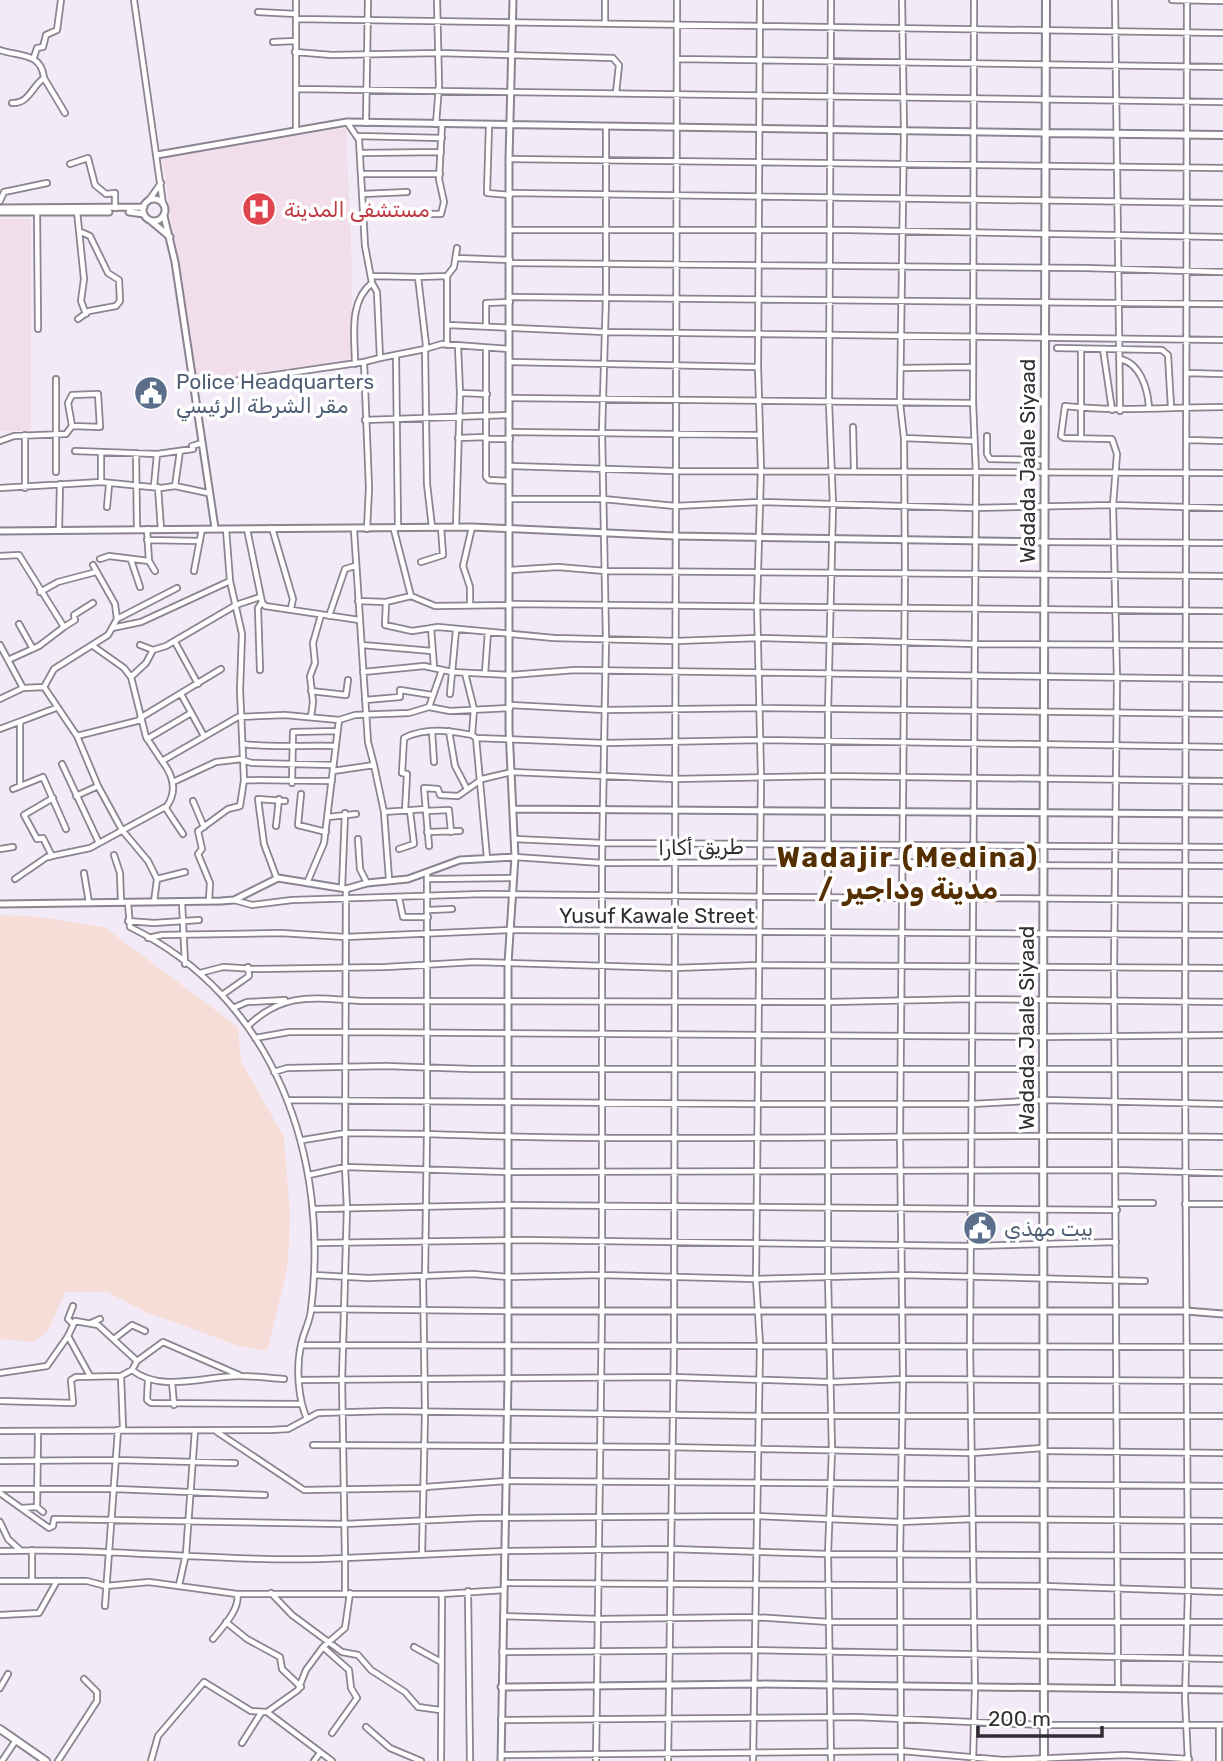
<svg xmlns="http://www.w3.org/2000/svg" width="1223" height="1761" viewBox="0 0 1223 1761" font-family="Rubik,Vazirmatn,sans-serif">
<rect width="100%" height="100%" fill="#f3eaf7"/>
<path fill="#f7ddd7" d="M0,915L31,916L104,927L238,1027L241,1061L284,1137L290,1215L289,1242L287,1270L267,1351L239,1346L146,1312L107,1292H65L48,1331L33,1342L0,1339Z"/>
<path fill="#f2ddeb" d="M346,128L352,266L351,362L194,383L162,157Z
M0,219H31V431H0Z"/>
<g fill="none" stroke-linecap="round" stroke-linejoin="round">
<g stroke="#8b838f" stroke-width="8">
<path id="minor" d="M134,0L163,204
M296,0V130
M831,0L829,403L833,505L828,710V1277L832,1450L828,1554L831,1761
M1115,0L1120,411
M1172,0L1223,1
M1187,0L1185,1070L1188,1592L1185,1698L1188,1761
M258,12L296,14
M296,19L1223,33
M605,24V0
M273,42L295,41
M0,50C20,57 41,52 44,78C32,86 29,104 12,103
M295,52L332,55L438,53L613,58L619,65L616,93
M34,57L37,48L43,47L46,35L57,30L61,0
M677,59L1223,67
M44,78L65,113
M297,89L1223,102
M347,122L359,140L365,246L372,283C348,302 355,337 355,364
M366,123L368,0
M436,124L439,85L437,0
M489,125L487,193L510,195
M357,136L442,138
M360,153L441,152
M509,159L1223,168
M70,164L88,158L95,185L106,194L115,193V208
M361,174H440
M510,193L1223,203
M363,194L407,192
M149,200L161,183
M0,201L4,192L47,183
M77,211L84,279L81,301L86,314
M37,212L38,329
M364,213L441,214L444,202L439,179L442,124
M510,230H849L1223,237
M456,258L510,260
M510,263L1085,268L1223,272
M372,276L418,277L426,345L425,349L380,358
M447,276V345
M418,277L447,276L454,267L457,248
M510,297L1223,304
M78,319L89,311L116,306L120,301L119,280L108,273L90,236L81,232
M449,325L605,332L1223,340
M486,326V303L510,302
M458,346L460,393
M1057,348L1162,350L1168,355L1171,407
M1103,349L1112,410
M486,350V477L489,480L509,481
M396,355L398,528
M1119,359C1140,362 1148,389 1149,408
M364,362L380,358L377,292L372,283
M510,362L758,367
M901,368L973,367
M1187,373L1223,374
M56,379V472
M193,387L364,362L369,488L367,529
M511,398L973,403
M365,420L509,415
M853,427L854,471
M510,432L759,435
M25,435V488
M987,436V454L990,459L1044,460
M458,438L486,437
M904,438L974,441
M1081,438V349
M486,439H510
M1187,440L1223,441
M0,441L14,436L66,434L72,426L68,403L72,395L98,394L100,427L72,426
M75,451L157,454L193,449L192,446L202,443
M101,453V482
M136,453L137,529
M510,466L675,471L1223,473
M154,486L157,454
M175,486L180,451
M158,487L161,529
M0,488L101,482L161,488L175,486L208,493
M510,499H603L675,506L759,502L974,508L1113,505L1223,508
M107,507L109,485
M432,527L427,484L425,349L442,344L509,349
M456,527L460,393L487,394
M272,528L293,599L291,608
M59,529L60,484
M147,529L149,561L155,571
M247,529L262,602L258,608L260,670
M354,530L368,742L374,765
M394,530L411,596
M147,540L200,541
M1044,542L1223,543
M0,556L19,555L64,627L39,646L8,660
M100,559L109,556L149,561
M131,560L140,587
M421,562L443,555L441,527
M510,570L558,567L605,571L1223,576
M194,571L202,529
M40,592L58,582L96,572
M358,601L386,602L411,596L435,606L510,605
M262,602L265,606L359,620
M386,602L385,625L412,631L438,627L554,638L676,641L758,638L974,644L1223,645
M510,604L1223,611
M470,606V587L463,566L472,527
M329,616L345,569L355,566
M117,619L177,588
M19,624L33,649
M64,627L75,620L74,615L93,603
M112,628L141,622L230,581
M431,628L434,667
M175,642L198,684
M0,645L23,688
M140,645L153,650L166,646L236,605L260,597
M362,645L432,651
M93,646L124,668L131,677L146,737L162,761
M363,672L424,666L452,672L510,675L575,670L1223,679
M465,673L474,709L472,735L476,738L487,858
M485,673L488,632
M131,677L146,663L153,650
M44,687L77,736L98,786L122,830L148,861L157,879L154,902
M44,687L54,669L108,635L117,619L115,604L93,565
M311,691L346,695L348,680
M181,694L204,736
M450,694L456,630
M0,699L23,688L44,687
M365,700L400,697V690L432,695
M510,705L605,710L761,708L1223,714
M429,707L442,670
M311,717L313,702L310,676L315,663L313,643L321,615
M140,718L221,669
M20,723V786
M0,729L56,708
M432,731L434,762
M449,731L455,766L467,789
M77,736L141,720
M476,738L605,743L760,740L1223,747
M147,739L191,713
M243,744C274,748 303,745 335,746
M242,760L252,763L333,765
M62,764L99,843
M333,771L374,765L384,812L389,879
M244,780L332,781
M173,782L216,762L242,759
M292,783L293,732L337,731
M13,789L43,777L66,829
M301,794L298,825L326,832
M76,796L98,786
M193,801L204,827
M165,807L183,834
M405,811L407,774L402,773L404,738C427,727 449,731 472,735
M426,811L449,810L451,832
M384,812L426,809
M328,817L356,814
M276,826L279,799
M427,832L460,831
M358,839L360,869L367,883
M514,839L603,843L1223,847
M429,846L424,788L438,789L440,795L458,796L482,779L512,772L675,779L829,776L1223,781
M0,849L13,847
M399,849L414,844L410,811
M114,855L120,873L121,902
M50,857L51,854L43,838L37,839L24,815L53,798
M515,857L602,863L903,862L972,865L1223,866
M84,873L89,903
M427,873V1134C692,1144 958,1132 1223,1137
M15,879L47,857L90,848L167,806C178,790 173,775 162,761L238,717L285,715L339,720
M157,879L185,872
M277,879L264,844L258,799L285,801
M427,879L514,878
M307,883L324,843L339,720L355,715L409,713L429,707L450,711L510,708
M342,888L345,813
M399,898L403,917H428
M972,898L1223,900
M209,900L210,883L198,854L202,849L198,831L228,809L240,806L244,780L240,690L242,634L230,581L226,529
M234,900L252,905L292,900L483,894L902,898
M182,902L185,964
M128,903L130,927C275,998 330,1157 311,1310C310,1322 303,1333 301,1345C296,1367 298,1399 307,1419
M428,910L452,909
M128,921L154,923L199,920
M148,938L162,935L281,933L345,937L510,930L1223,935
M200,973L223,967L258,969L386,967L474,962L674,968L759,965L1223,968
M222,995L249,976L248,967
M233,1008L247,1002L285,1000
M248,1026C287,988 321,1000 369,1001L830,1002L972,999L1223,1002
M255,1038L289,1032H347L1043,1037L1223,1035
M274,1072L287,1068L386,1066L471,1069H1223
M287,1100L758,1104H972L1044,1100L1223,1104
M303,1140L346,1133L427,1134L425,1277
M309,1175L345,1167L508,1172L1116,1170L1223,1173
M1117,1203H1153
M1185,1204H1223
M314,1209L508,1205L1117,1210
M316,1243L523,1240L971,1246L1116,1242
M314,1275L368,1278L473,1274L508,1277L601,1275L756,1279L902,1275L1145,1281
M423,1277L425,1411
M311,1309L507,1311
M91,1323L100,1319
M73,1324L68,1319L73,1306
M114,1339L132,1325L145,1331
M301,1345L1223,1347
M132,1370L137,1361L163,1342L239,1375
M0,1373L47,1366L68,1336
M90,1376L68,1336L75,1321L98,1325L137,1361
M148,1379L147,1400L151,1403L300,1404
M300,1380L673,1377L830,1382L903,1379L1223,1381
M172,1382L174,1405
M0,1401L73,1403L71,1380L76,1377L121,1376L132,1370C160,1393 207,1376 239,1376C254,1376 269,1378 284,1379
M0,1431L270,1430L288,1429L318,1413L388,1411L759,1416H1223
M38,1431L37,1507L43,1512
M217,1432L304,1490L425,1488
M313,1445L665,1447L973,1453L1042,1448L1045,1451L1223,1453
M0,1461L116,1460L235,1463
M425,1487L506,1481L1223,1486
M0,1489H115L265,1495
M0,1493L49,1528L53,1526L54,1519L344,1524L479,1518L757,1516L900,1522L973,1519L1223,1521
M21,1508L37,1507
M0,1522L8,1539L19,1549
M32,1550V1581
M0,1551C115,1547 231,1564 345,1558L342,1380L347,1208L345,1167L346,889
M422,1555L425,1413
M0,1581H87L106,1586L149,1582L237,1594H442L504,1590
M505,1583L1044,1586L1223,1592
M179,1585L186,1554L195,1430
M468,1591L470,1761
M345,1592V1558L505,1551L671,1549L828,1554L1223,1556
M271,1593L292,1615L342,1652L358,1655L371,1670L405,1692L418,1707L440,1710
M105,1606L118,1430L123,1428L121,1376
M0,1615L39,1613L57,1581
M503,1616L599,1619L754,1617L829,1622H1223
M226,1622L247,1639L280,1657L282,1669L301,1687
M213,1639C222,1628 241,1608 237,1594
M323,1647L349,1670L351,1688L357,1698L332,1733
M414,1647L441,1662
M502,1652L754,1650L1223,1659
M0,1688L8,1674
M1118,1689L1114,969L1117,678L1113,505L1117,454L1112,439L1064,438L1061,436L1065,406C1118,412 1170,407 1223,407
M267,1712L298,1690L306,1670L323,1647L345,1628L350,1593
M501,1720L856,1717L1044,1725H1223
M1219,1726V1761
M366,1727L390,1748L421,1761
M242,1743L261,1713
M501,1755L902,1751L1003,1760L1125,1755L1189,1759
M2,1761L16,1740
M58,1761L97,1701V1692L84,1679
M151,1761L158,1736L204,1682L251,1711L267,1712L332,1761
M314,1761L320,1753
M441,1761L442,1594
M596,1761L602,1310V863L606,639L602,432L606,297V128
M668,1761L674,1344L677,0
M753,1761L760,1345L756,1279L761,776L757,604L761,469L758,367L760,0
M901,1761L900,1554L903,1379L900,1135L905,572L904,438L900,403L904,130L902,0
M973,1761L975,1688L970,1344L976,474L973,403L974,0"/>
</g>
<g stroke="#8b838f" stroke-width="9">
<path id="tertiary" d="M157,155L347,122L1046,133
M143 210a11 11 0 1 1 22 0a11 11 0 1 1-22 0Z
M0,208L144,207
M0,212H109
M129,212L144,214
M164,216L175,262L215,528
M151,221L170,237
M0,531L472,527L675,536L1044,542
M513,809L1223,814
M0,904L221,901L234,900L278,878L346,889L367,883L408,879L460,860L515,857
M507,1311C733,1310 959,1313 1186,1311L1223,1314
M501,1687L753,1684L1223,1690
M501,1761L508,1378V963L515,857L509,729V159L513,0"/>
</g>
<g stroke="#8b838f" stroke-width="10">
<path id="secondary" d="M1046,133L1223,135
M0,1729L46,1761
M1044,1761L1043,1037L1046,0"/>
</g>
<use href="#minor" stroke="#fff" stroke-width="4.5"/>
<use href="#tertiary" stroke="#fff" stroke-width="5"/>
<use href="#secondary" stroke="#fff" stroke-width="6"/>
</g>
<defs>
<g id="hospital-disc" transform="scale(1.75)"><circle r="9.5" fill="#e0444e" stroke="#fff"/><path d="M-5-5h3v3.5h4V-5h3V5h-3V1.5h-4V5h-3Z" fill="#fff"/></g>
<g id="civic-disc" transform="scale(1.75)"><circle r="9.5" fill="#5c6f8a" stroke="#fff"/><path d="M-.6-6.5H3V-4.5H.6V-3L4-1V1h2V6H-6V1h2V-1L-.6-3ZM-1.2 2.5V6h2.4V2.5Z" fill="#fff"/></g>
</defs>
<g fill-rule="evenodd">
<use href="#hospital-disc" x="259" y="209"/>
<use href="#civic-disc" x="151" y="393"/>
<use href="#civic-disc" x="980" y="1228"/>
</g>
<g text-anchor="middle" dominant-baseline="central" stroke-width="7" stroke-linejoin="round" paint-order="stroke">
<g font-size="21" fill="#be3a42" stroke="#fff" text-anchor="start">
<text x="284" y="209">مستشفى المدينة</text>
</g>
<g font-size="21" fill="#4e5e75" stroke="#fff" text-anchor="start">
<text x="176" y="381">Police Headquarters<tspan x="176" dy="24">مقر الشرطة الرئيسي</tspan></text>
<text x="1004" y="1228">بيت مهذي</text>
</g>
<g font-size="21" fill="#312e33" stroke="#fff">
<text transform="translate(1027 461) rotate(-90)">Wadada Jaale Siyaad</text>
<text transform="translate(701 847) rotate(-1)">طريق أكارا</text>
<text x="657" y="915">Yusuf Kawale Street</text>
<text transform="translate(1026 1028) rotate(-90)">Wadada Jaale Siyaad</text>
</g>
<g font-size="28" font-weight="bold" letter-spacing="2" fill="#552f00" stroke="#fff">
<text x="908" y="857">Wadajir (Medina)<tspan x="908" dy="32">/ مدينة وداجير</tspan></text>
</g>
</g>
<path d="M978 1726v10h124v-10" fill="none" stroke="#312e33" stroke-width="3.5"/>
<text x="988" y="1726" font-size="21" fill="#312e33" stroke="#ffffff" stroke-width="5" paint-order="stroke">200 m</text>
</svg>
